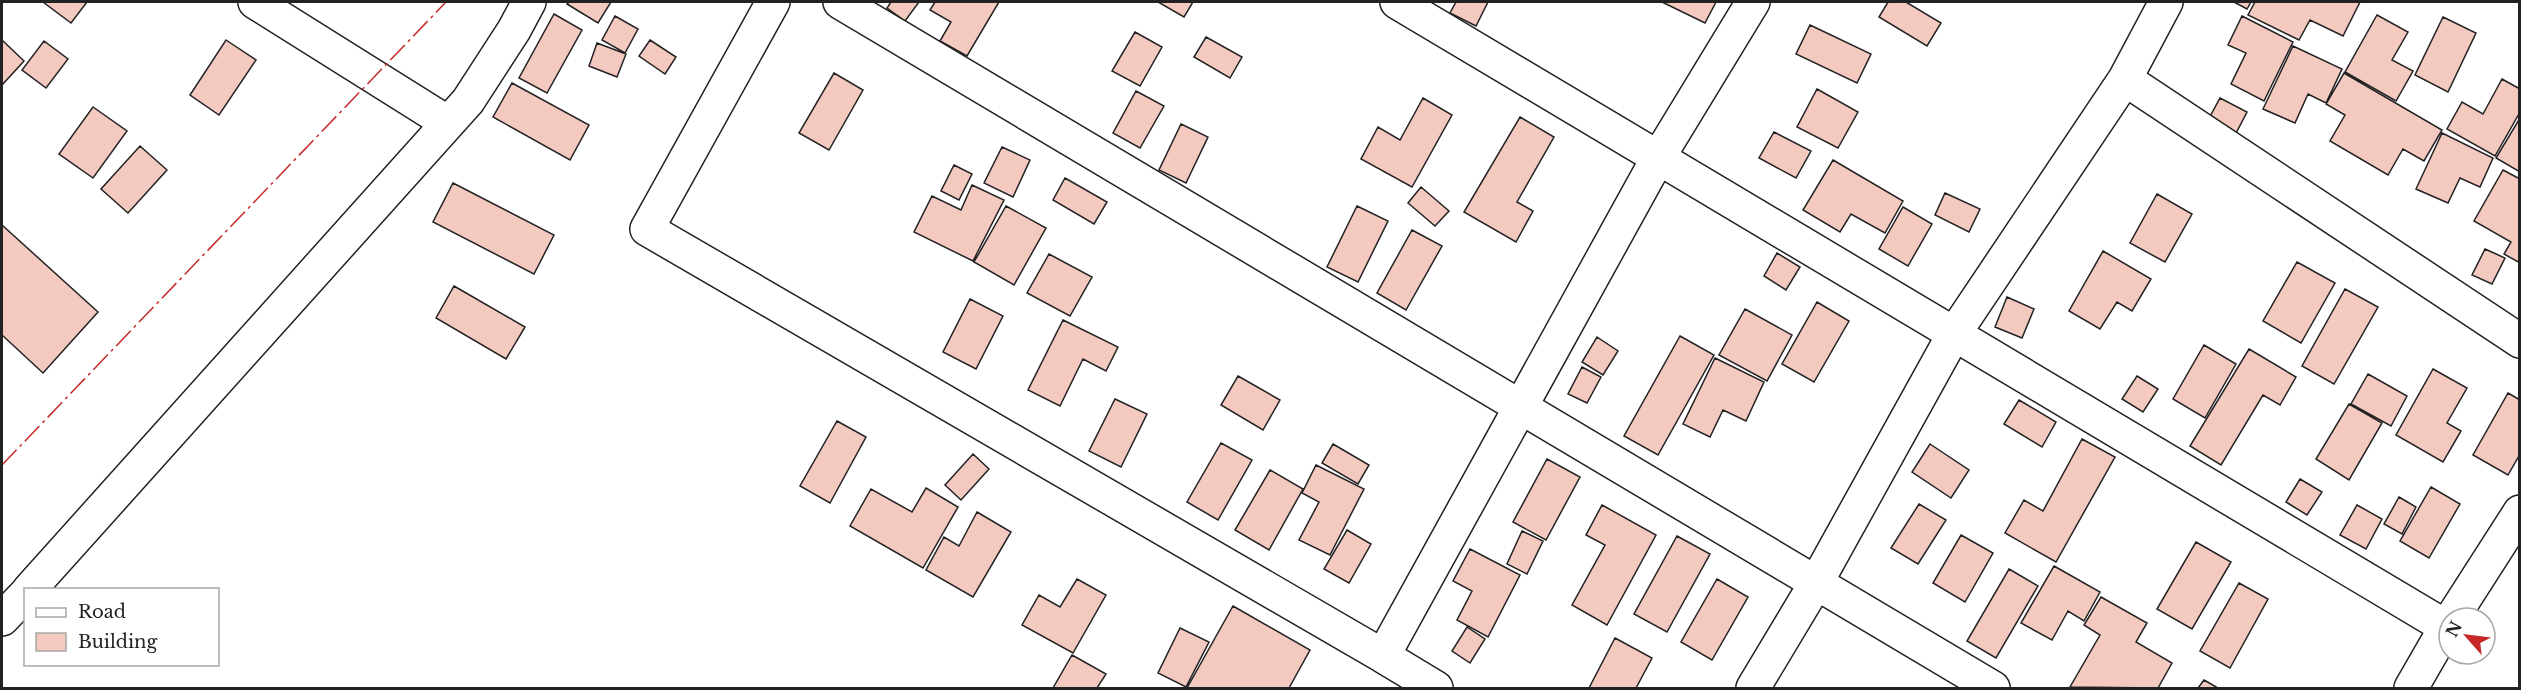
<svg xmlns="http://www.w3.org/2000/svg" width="2521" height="690" viewBox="0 0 2521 690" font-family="'Libre Baskerville',serif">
<rect width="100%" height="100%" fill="#fff"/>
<path fill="#f3c9c0" stroke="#222" stroke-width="1.5" d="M43,2H87L71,23Z
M569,2H611L598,23L567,4Z
M891,2H919L905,21L887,8Z
M935,2H999L967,56L940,41L951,22L930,10Z
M1158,2H1193L1184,17Z
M1456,2H1488L1476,26L1450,13Z
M1662,2H1716L1705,23Z
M1888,2H1906L1941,23L1927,46L1879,17Z
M2234,2H2251L2247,9Z
M2255,2H2360L2343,36L2310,20L2299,40L2248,15Z
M554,14L582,30L547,93L519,78Z
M2377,15L2408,32L2392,60L2413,71L2396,101L2345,72Z
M615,16L638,29L625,53L602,40Z
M2242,16L2293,42L2264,101L2231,84L2246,53L2228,45Z
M2443,17L2476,33L2448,92L2415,75Z
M1810,25L1871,54L1857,83L1796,54Z
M1135,32L1162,47L1140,86L1112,71Z
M1206,37L1242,57L1230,78L1194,57Z
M2,40L24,61L2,85Z
M226,40L256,60L219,115L190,95Z
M650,40L676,57L665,74L639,56Z
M44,41L68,59L46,88L22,70Z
M597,43L626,54L617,77L589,66Z
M2293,46L2342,69L2326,103L2308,94L2295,123L2263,109Z
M834,73L863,90L829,150L799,133Z
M2344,73L2442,130L2424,161L2403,149L2388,175L2330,141L2345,115L2326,104Z
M2502,79L2520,89V112L2495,156L2447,129L2462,102L2483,114Z
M512,83L589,125L570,160L493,117Z
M1817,89L1858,112L1838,148L1797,127Z
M1136,91L1164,106L1140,148L1113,133Z
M1423,98L1452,115L1412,187L1361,159L1378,127L1400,140Z
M2220,98L2247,112L2234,137L2207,122Z
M93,107L127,131L93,178L59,154Z
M1520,117L1554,137L1517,202L1533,211L1516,242L1464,212Z
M2520,118V172L2496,158Z
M1181,124L1208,137L1186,183L1159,170Z
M1774,132L1811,151L1796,178L1759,158Z
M2442,133L2493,158L2480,187L2460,178L2448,203L2416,189Z
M140,146L167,170L128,213L101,189Z
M1002,147L1030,160L1013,197L984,183Z
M1833,160L1903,201L1885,233L1851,214L1840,232L1803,210Z
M954,165L972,174L959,200L941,191Z
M2503,170L2520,179V263L2504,254L2511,242L2474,221Z
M1065,178L1107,202L1094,224L1053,200Z
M453,183L554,235L534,274L433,222Z
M972,185L1004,200L973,261L914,232L932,196L961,210Z
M1421,187L1449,211L1435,226L1408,203Z
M1945,193L1980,209L1969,232L1935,215Z
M2157,194L2192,214L2165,262L2130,243Z
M1006,206L1046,228L1014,285L974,262Z
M1357,206L1388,221L1358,282L1327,267Z
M1903,207L1932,224L1908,266L1879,249Z
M2,225L98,312L43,373L2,335Z
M1412,230L1442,246L1406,310L1377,293Z
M2485,249L2505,258L2492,284L2472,275Z
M2103,251L2151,279L2132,311L2117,302L2100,329L2069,311Z
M1777,253L1800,267L1786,290L1764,276Z
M1049,254L1092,277L1070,316L1027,293Z
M2297,262L2335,283L2301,343L2263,321Z
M454,286L525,327L506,359L436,318Z
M2345,289L2378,307L2334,384L2302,366Z
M2007,297L2034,309L2022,338L1995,327Z
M970,299L1003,316L976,369L943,352Z
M1817,302L1849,321L1814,382L1782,364Z
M1745,309L1792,335L1767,381L1719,355Z
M1063,320L1118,347L1106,371L1083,359L1060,406L1028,390Z
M1680,336L1714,355L1658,455L1624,436Z
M1597,337L1618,351L1603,375L1582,362Z
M2204,345L2236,364L2205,418L2173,399Z
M2249,349L2296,377L2280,405L2263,395L2221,465L2190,446Z
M1715,358L1764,382L1746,421L1723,410L1710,437L1683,424Z
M1582,367L1601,377L1587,403L1568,394Z
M2433,369L2467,388L2447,423L2461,431L2443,462L2396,435Z
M2368,374L2407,396L2391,426L2351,404Z
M1238,376L1280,400L1263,430L1221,405Z
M2137,376L2158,389L2143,412L2122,399Z
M2508,393L2520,400V454L2508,475L2473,455Z
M1115,399L1147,414L1121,467L1089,451Z
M2019,400L2056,422L2042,447L2004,424Z
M2349,404L2382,423L2349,480L2316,459Z
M837,421L866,437L830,503L800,486Z
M2082,439L2115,457L2056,562L2005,533L2024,500L2043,511Z
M1221,443L1252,460L1218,520L1187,502Z
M1333,444L1369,465L1358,484L1322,463Z
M1930,444L1969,470L1951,498L1912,472Z
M973,454L989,469L961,500L945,485Z
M1547,459L1580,477L1546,540L1513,522Z
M1316,465L1364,489L1330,555L1299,540L1319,502L1302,493Z
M1270,470L1303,489L1269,550L1235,530Z
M2300,479L2322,492L2307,515L2286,502Z
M2431,487L2460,504L2429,558L2400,541Z
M926,488L958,507L923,568L850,526L871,489L912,512Z
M2399,497L2416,507L2402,534L2384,524Z
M1919,504L1946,520L1918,564L1891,548Z
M1602,505L1656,535L1607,625L1572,605L1605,545L1586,535Z
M2357,505L2382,519L2366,549L2340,535Z
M977,512L1011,532L973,597L926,570L944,537L959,546Z
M1347,530L1371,544L1349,583L1324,569Z
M1522,531L1543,541L1527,574L1507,564Z
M1961,535L1993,553L1965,602L1933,583Z
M1677,536L1710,554L1667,632L1634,614Z
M2196,542L2231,562L2192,629L2157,609Z
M1470,549L1520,575L1488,637L1457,620L1472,591L1453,581Z
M2054,566L2100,592L2084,621L2068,611L2052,640L2021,623Z
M2009,569L2038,586L1996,658L1967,641Z
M1077,579L1106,595L1073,653L1022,625L1039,595L1060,607Z
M1717,579L1748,597L1712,660L1681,642Z
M2239,583L2268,599L2230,668L2200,651Z
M2101,597L2147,623L2136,642L2172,663L2158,688L2070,687L2100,635L2084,625Z
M1233,606L1310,650L1289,688H1187Z
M1467,627L1485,639L1470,663L1452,651Z
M1180,628L1209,642L1186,687L1158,673Z
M1615,638L1652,658L1636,688H1589Z
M1072,655L1106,674L1097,688H1053Z
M2204,680L2218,688H2198Z"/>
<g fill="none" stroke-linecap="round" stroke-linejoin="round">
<g stroke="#222" stroke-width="36">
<path id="minor" d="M255,2L448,123
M773,2L647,229L1383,656L1658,158L1753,2
M840,2L1993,688
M1397,2L2446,627
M2125,79L2520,341
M29,590L468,101L514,30L529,2
M2452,618L2520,512
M2,619L26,594
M1383,656L1436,688
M1753,688L1816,583L1954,334L2125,79L2166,2
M2411,688L2449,622"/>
</g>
<use href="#minor" stroke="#fff" stroke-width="33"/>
<path stroke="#c62828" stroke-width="1.5" stroke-dasharray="21 4.5 3 4.5" stroke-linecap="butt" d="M2,465L446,2"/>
</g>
<rect width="2521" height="690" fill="none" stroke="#222222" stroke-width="6"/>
<rect x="24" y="588" width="195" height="78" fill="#ffffff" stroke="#a7a7a7" stroke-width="1.5"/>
<rect x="36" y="608" width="30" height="9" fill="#ffffff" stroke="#a7a7a7" stroke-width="1.5"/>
<text x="78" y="618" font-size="18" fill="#222222">Road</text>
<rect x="36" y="633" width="30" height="18" fill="#f3c9c0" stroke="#a7a7a7" stroke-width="1.5"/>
<text x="78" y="648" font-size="18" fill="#222222">Building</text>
<g transform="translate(2467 636) rotate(298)"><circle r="28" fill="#ffffff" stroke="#a7a7a7" stroke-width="1.5"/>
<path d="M0-4.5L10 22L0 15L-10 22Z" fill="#c62828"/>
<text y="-9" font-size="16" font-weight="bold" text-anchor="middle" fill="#222222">N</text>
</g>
</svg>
